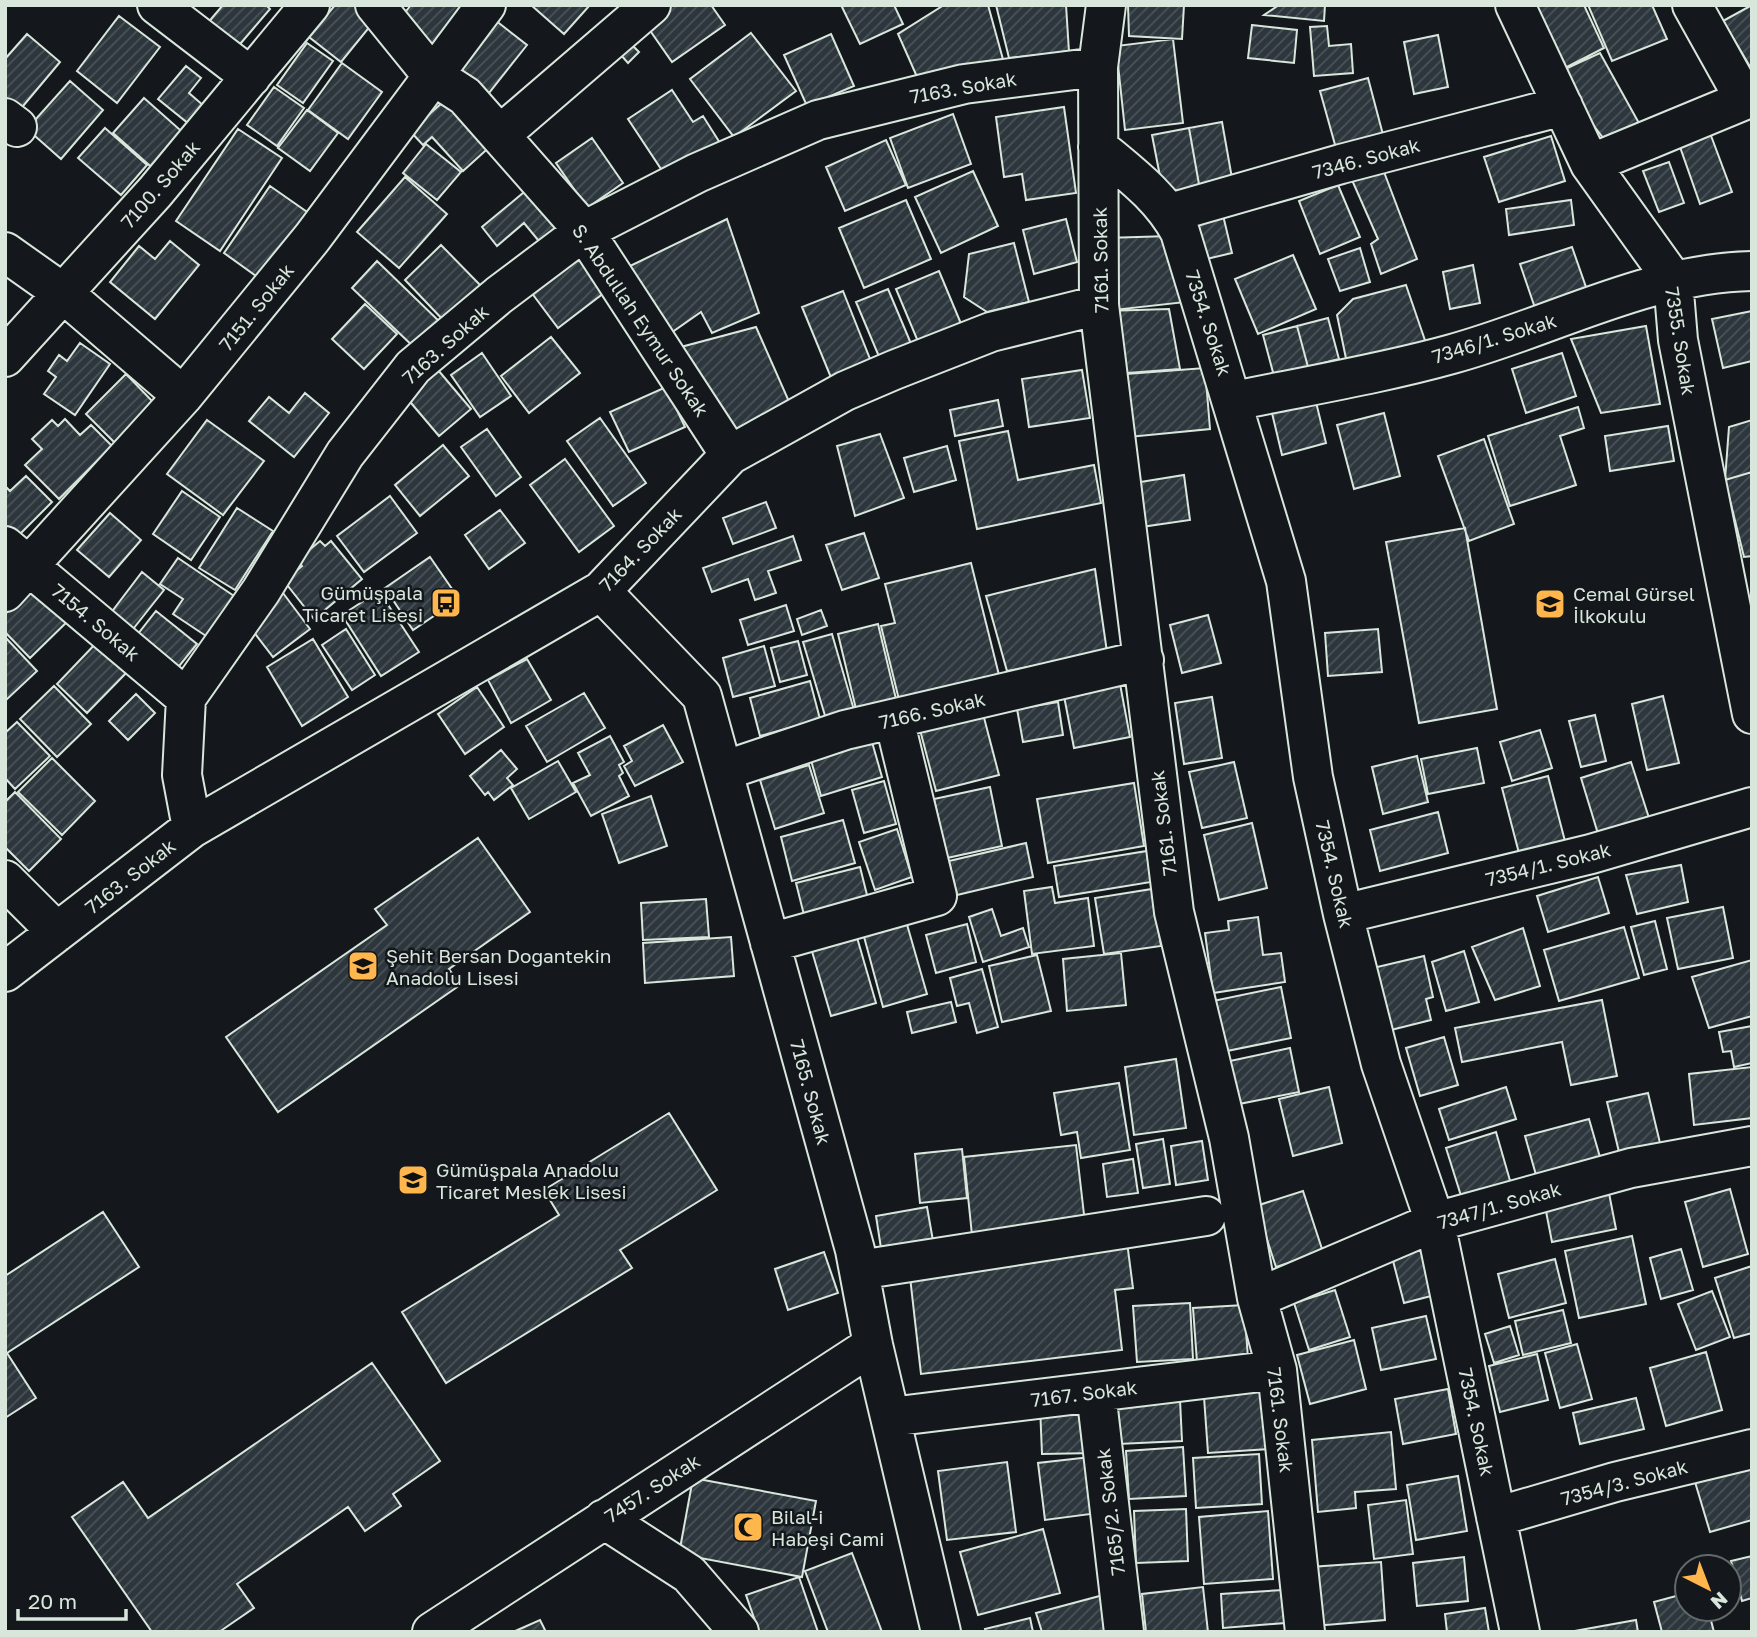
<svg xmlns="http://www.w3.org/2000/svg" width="1757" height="1637" viewBox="0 0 1757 1637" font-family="'Golos Text',sans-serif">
<defs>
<pattern id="building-hatch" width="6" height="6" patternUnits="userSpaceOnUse" patternTransform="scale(1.75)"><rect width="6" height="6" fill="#2c363c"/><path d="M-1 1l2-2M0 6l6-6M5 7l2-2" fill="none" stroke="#4a5358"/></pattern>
</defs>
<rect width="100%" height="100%" fill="#14181c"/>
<path fill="url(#building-hatch)" stroke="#d8e6dc" stroke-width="2" d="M223,5H266L270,9L235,50L206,25Z
M335,5H358L376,19L341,62L309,37Z
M411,5H476L440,52L399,20Z
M531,5H590L564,34Z
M662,5H711L725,25L672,62L642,19Z
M841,5H894L903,24L860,44Z
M944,5H988L1004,63L918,79L898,34Z
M996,5H1066L1069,52L1009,58Z
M1128,5H1184L1182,39L1129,36Z
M1279,5H1325L1324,21L1264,15Z
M1534,5H1584L1604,48L1559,71Z
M1588,5H1652L1667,39L1612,61Z
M1752,5V70L1723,21Z
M119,16L160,47L117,103L77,71Z
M495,20L527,45L485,98L453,72Z
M1252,25L1297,30L1294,63L1248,58Z
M1327,26L1329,46L1351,44L1353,73L1314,76L1310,27Z
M751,33L796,91L734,137L690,79Z
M27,34L60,62L18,112L5,102V59Z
M831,34L854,86L807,106L784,55Z
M622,35L639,52L628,63L612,45Z
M1438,35L1448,87L1414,94L1404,42Z
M1173,39L1183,123L1125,130L1116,46Z
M307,43L333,61L303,103L277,85Z
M1600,53L1640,125L1604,139L1554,74Z
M342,63L382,92L348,139L308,110Z
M186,66L201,78L189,93L204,106L189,124L158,99Z
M1368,78L1386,146L1339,159L1320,91Z
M70,81L103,110L61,159L27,129Z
M274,87L304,108L277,146L247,125Z
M672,90L693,122L703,116L720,143L667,178L628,119Z
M451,95L494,143L463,171L432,137L423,145L410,131Z
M144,98L188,137L157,172L113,133Z
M1064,107L1076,193L1026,200L1022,174L1004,177L996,117Z
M307,110L338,133L310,171L278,148Z
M953,114L971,164L908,188L890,138Z
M1222,122L1233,184L1200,190L1189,128Z
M105,128L147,165L121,195L78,158Z
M1189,128L1200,190L1164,197L1152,135Z
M238,129L282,158L220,251L176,221Z
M1710,133L1732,192L1700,204L1679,144Z
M1551,136L1565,181L1499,202L1484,157Z
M592,138L623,183L587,208L556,163Z
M886,140L906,185L845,211L826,167Z
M426,144L461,172L437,200L403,173Z
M1669,162L1684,203L1659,212L1643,171Z
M1381,164L1417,259L1381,274L1371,244L1378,239L1348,171Z
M973,171L998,226L941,253L915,197Z
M405,177L447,214L399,268L357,232Z
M1338,185L1360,237L1320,254L1299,201Z
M270,186L310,214L263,281L224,253Z
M529,188L563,229L543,246L524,223L497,246L482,227Z
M906,200L931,259L864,288L839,228Z
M1571,200L1574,225L1509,235L1506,209Z
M1222,211L1232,253L1198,261L1190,219Z
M727,219L759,313L712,333L701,312L668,335L626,268Z
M1066,219L1077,262L1034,274L1023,230Z
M1170,236L1186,302L1105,311V238Z
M170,241L199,265L155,319L110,282L139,246L155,259Z
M1014,243L1029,302L987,312L964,297L969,254Z
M441,245L484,289L447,324L405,280Z
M1572,247L1587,290L1535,308L1520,264Z
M1360,248L1370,282L1340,291L1328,259Z
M586,250L613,286L558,328L531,292Z
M1293,255L1316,309L1258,334L1235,279Z
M377,261L443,325L418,351L352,288Z
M1473,265L1480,303L1450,309L1443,272Z
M939,271L962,326L919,344L896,289Z
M1406,285L1429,352L1349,373L1337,315L1353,299Z
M888,289L912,346L880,359L856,302Z
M843,291L872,364L832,380L802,307Z
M365,304L397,334L364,369L332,339Z
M1169,309L1180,369L1114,374L1105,311Z
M1752,311V361L1723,368L1712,319Z
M1328,318L1339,359L1308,367L1297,326Z
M1297,326L1308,367L1274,376L1263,335Z
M1646,326L1660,404L1601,413L1571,339Z
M756,327L791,406L735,439L681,347Z
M551,337L580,373L529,413L501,376Z
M80,343L110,364L75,415L44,394L56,377L48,371L59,355L67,361Z
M482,353L511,396L480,417L451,375Z
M1562,353L1576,396L1526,413L1512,369Z
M1205,368L1210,429L1129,437L1126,374Z
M438,370L471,409L439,436L406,397Z
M1082,370L1090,418L1029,427L1022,379Z
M126,374L154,403L115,443L86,414Z
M666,387L685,427L629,452L610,412Z
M305,393L329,413L294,457L249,421L269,397L289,413Z
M1315,398L1326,443L1282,455L1271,409Z
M998,400L1003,426L955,436L950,410Z
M1578,407L1584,428L1560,436L1576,485L1510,506L1488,436Z
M1384,413L1400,476L1354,489L1337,425Z
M600,418L646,483L613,506L567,441Z
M65,419L80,435L91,425L112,446L59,499L25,465L42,449L32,439L52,420L58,426Z
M207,420L264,461L223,515L167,474Z
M1752,420V472L1725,480L1729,427Z
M1668,426L1674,461L1610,471L1605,436Z
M487,429L521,477L496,496L461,447Z
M1008,431L1018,480L1094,465L1101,503L977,529L959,441Z
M880,434L904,498L855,516L837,446Z
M1484,439L1514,524L1469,541L1438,456Z
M443,445L469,476L420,516L395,485Z
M947,446L956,480L914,492L904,458Z
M565,459L614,526L579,552L530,485Z
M1752,472V556L1744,557L1725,480Z
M1184,475L1190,520L1141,527L1134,483Z
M26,476L52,502L10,544L5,539V486L10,491Z
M182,491L220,517L191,560L153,534Z
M390,496L417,533L364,572L337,536Z
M766,502L776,528L733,544L723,518Z
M237,508L273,531L235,590L199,568Z
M500,510L525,543L489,569L465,535Z
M110,513L141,540L109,577L77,550Z
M1465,528L1497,709L1419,723L1386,542Z
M864,533L879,578L842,590L826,545Z
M793,536L801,560L768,571L776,593L755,600L748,579L712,592L703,568Z
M320,541L325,546L331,541L362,579L314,619L284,581L302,566L297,560Z
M430,557L459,599L413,630L385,588Z
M178,558L234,596L206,636L173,614L183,599L160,584Z
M971,563L1002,687L902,712L881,626L895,623L885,584Z
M1095,569L1107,652L1007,671L986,596Z
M142,572L164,590L126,638L104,622Z
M40,580L74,615L30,658L5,632V614Z
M379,591L419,652L381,676L342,615Z
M283,593L310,629L273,657L246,622Z
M786,605L794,631L748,645L740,620Z
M821,610L827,626L802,635L797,619Z
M156,611L197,644L171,676L130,644Z
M1208,615L1221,663L1182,673L1170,625Z
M878,624L896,699L856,709L838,634Z
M346,629L375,675L352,690L322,645Z
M1378,629L1382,672L1328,676L1325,633Z
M832,634L854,710L826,719L803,642Z
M5,637L37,671L5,701Z
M101,638L132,667L87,713L57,684Z
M313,639L348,697L302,726L267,667Z
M798,641L807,675L780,682L771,648Z
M764,646L775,686L733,697L723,658Z
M527,659L551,700L511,723L488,680Z
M810,681L820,719L760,736L750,698Z
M1120,684L1130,737L1074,748L1064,696Z
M54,686L91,724L57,757L20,719Z
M477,687L504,727L465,754L438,714Z
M584,693L605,728L547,762L526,726Z
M136,694L155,713L128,740L109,721Z
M1663,696L1679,763L1647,770L1632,704Z
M1212,697L1222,758L1184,764L1175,703Z
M1058,702L1063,735L1023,742L1017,709Z
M982,710L999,775L936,791L919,726Z
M1595,715L1606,761L1581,767L1569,721Z
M17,722L50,756L15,789L5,778V733Z
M663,725L683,762L635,786L624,766L632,761L624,746Z
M1540,730L1552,768L1512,781L1500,742Z
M870,735L882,777L821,796L809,753Z
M610,736L624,762L619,765L623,773L619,776L629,796L591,816L573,783L590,775L578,753Z
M1477,748L1484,783L1428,794L1421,759Z
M501,750L517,769L507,778L513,785L494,800L488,792L485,795L470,776Z
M1417,756L1428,802L1383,814L1372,767Z
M52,758L95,801L62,835L18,792Z
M558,761L576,792L529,819L511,788Z
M1234,762L1247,818L1202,828L1189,772Z
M1631,762L1650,821L1599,837L1581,778Z
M809,765L824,813L775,829L760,780Z
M1548,776L1566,845L1520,857L1502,788Z
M884,781L896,824L864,833L852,790Z
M1134,783L1144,846L1048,863L1037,799Z
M990,787L1002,846L947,858L934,799Z
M15,792L61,839L29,871L5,847V802Z
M651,796L667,846L619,863L602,814Z
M1438,812L1448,853L1380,871L1370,830Z
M843,820L855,863L792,881L781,837Z
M1252,823L1267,888L1219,900L1204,835Z
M897,829L912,877L875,890L859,842Z
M478,838L530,912L449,969L460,985L278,1112L226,1037L387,925L375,909Z
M1026,843L1033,877L957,895L949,861Z
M1147,851L1151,882L1059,897L1054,866Z
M1681,865L1688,902L1637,914L1626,875Z
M860,867L871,911L807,927L796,883Z
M1598,877L1609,913L1548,932L1537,896Z
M1052,887L1055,903L1088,898L1094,946L1032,954L1024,891Z
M1152,889L1161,946L1104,954L1095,898Z
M706,899L709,937L643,940L641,903Z
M1723,907L1733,958L1678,969L1667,918Z
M992,909L1001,936L1023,928L1029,947L983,962L969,917Z
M1258,917L1263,955L1281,953L1285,982L1213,993L1205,933L1229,930L1228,921Z
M906,921L927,994L883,1007L863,933Z
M1655,921L1667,969L1644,975L1631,927Z
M967,924L976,962L936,973L926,935Z
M1624,927L1639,978L1559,1001L1544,950Z
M1523,928L1540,986L1495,1000L1472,947Z
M856,934L876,1003L831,1016L811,948Z
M731,937L734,976L645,983L643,943Z
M1464,951L1479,1002L1446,1011L1432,962Z
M1121,953L1126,1005L1067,1011L1063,959Z
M1037,955L1051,1011L1002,1022L989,966Z
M1424,956L1433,997L1426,999L1431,1020L1387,1031L1373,968Z
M1752,960V1016L1709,1028L1692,977Z
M982,969L998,1027L977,1033L969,1003L957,1006L950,978Z
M1281,987L1291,1038L1222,1052L1213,1001Z
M1602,1000L1617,1076L1571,1085L1562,1042L1462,1062L1455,1028Z
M951,1002L956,1022L912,1033L907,1012Z
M1752,1026V1063L1734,1067L1731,1051L1723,1052L1719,1032Z
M1444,1037L1458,1085L1420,1096L1406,1048Z
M1290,1048L1299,1092L1239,1104L1230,1061Z
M1176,1059L1186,1128L1134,1135L1125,1067Z
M1752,1067V1118L1694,1125L1689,1074Z
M1119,1083L1130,1150L1081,1158L1077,1132L1061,1135L1054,1093Z
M1329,1087L1342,1143L1293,1156L1279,1099Z
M1506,1087L1516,1119L1449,1140L1439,1109Z
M1648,1093L1660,1143L1619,1152L1607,1102Z
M669,1113L717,1190L620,1250L632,1268L446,1383L402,1312L559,1215L544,1190Z
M1589,1119L1602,1164L1538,1182L1525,1136Z
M1496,1132L1511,1184L1462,1199L1446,1148Z
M1163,1139L1170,1184L1143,1188L1136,1144Z
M1202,1141L1208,1180L1176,1185L1171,1146Z
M1076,1145L1086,1232L973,1245L964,1157Z
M962,1149L967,1198L920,1203L915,1154Z
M1133,1159L1138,1193L1107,1197L1103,1164Z
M1608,1188L1616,1229L1552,1242L1544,1201Z
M1730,1189L1748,1254L1703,1267L1685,1202Z
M1303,1191L1323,1252L1276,1267L1256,1206Z
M927,1207L935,1252L883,1261L876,1216Z
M103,1212L139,1267L7,1353L36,1398L5,1418V1276Z
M1632,1236L1646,1304L1579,1318L1565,1251Z
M1127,1242L1133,1288L1115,1290L1122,1350L921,1374L909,1268Z
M1424,1249L1435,1295L1404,1303L1392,1257Z
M1681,1249L1693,1290L1661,1299L1650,1258Z
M824,1252L838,1293L788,1310L775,1269Z
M1555,1259L1566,1303L1509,1318L1498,1274Z
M1752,1266V1333L1734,1338L1715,1278Z
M1335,1290L1350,1337L1309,1350L1294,1303Z
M1712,1291L1730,1337L1696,1350L1678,1304Z
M1190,1303L1193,1359L1137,1362L1133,1306Z
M1244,1305L1248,1358L1197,1362L1193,1308Z
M1563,1310L1571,1343L1523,1355L1515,1321Z
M1426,1316L1436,1359L1381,1370L1372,1328Z
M1510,1326L1519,1355L1494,1363L1485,1334Z
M1354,1340L1366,1389L1310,1404L1297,1355Z
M1577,1344L1592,1399L1560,1408L1545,1353Z
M1706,1352L1722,1410L1666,1426L1650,1368Z
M1537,1354L1548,1400L1500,1412L1489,1366Z
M372,1363L440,1461L393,1494L401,1506L365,1531L348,1507L237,1584L254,1608L219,1632H152L72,1517L123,1482L148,1518Z
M1265,1380L1269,1449L1208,1453L1203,1383Z
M1448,1389L1456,1434L1403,1444L1395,1399Z
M1636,1398L1644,1429L1580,1444L1573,1413Z
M1180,1400L1182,1441L1118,1444L1116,1404Z
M1094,1405L1095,1453L1042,1454L1040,1406Z
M1391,1432L1396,1489L1355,1492L1356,1508L1318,1512L1312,1440Z
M1183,1447L1186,1496L1129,1499L1126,1451Z
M1259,1454L1262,1504L1196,1508L1193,1458Z
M1099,1456L1106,1512L1045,1520L1038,1463Z
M1748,1456L1752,1470V1520L1710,1532L1692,1472Z
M1007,1462L1016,1532L947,1540L938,1471Z
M1458,1476L1467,1531L1416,1540L1407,1485Z
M693,1478L816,1501L802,1577L679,1554Z
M1406,1500L1413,1554L1374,1559L1368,1505Z
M1186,1509L1188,1561L1136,1563L1134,1511Z
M1268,1511L1273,1579L1204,1584L1199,1517Z
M1043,1529L1060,1593L978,1615L960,1552Z
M852,1553L882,1632H828L805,1571Z
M1752,1556V1598L1742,1601L1731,1561Z
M1464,1557L1468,1601L1417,1606L1413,1563Z
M1381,1562L1385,1620L1314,1626L1310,1567Z
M799,1577L818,1632H759L746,1595Z
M1203,1587L1208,1632H1146L1142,1594Z
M1283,1590L1285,1623L1223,1628L1221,1594Z
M1687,1593V1609H1708L1714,1632H1662L1654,1602Z
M1107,1594L1116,1627L1099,1632H1042L1036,1613Z
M1485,1608L1489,1632H1447L1445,1614Z
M1030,1618L1033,1632H986L985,1629Z
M540,1620L546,1632H513Z
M1636,1620L1638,1632H1569Z"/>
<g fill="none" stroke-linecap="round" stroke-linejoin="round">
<g stroke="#d8e6dc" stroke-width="42">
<path id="minor" d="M157,5L251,77
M375,5L431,74L465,96L584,231L730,455
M1106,5L1098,67L1099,305L1174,912L1229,1138L1257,1298L1277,1370L1305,1632
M1515,5L1590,164L1673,280L1678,340L1752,714
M1692,5L1745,100
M5,118L17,127
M501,134L651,5
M1098,147C1129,173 1161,196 1180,232L1286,581L1313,777L1343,914L1381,1064L1435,1222L1520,1632
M1590,164L1752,97
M1170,213L1341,164L1563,106
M5,252L63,293L183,396
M5,357L155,192L310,5
M1234,401C1306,386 1380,374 1452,354C1551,327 1647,273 1752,271
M5,546L186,698
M601,591L702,696L855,1250L873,1345L941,1632
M5,592L183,396L312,238L486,5
M723,771L845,730L1144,660
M192,828L182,775L186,698L261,591L345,454L413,367L499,295L584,231L697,173L818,120L964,84L1098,67
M5,880L57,932
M1343,914L1591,854L1752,807
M770,943L937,896L894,719
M5,972L192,828L601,591L730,455L845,391L894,370L991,332L1099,305
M859,1270L1206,1216
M1257,1298L1435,1222L1631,1168L1752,1146
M1096,1392L1124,1632
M890,1417L1277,1370
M1496,1517L1615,1482L1752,1449
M604,1519L689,1574L739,1632
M432,1632L873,1345"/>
</g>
<use href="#minor" stroke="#14181c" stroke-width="38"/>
</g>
<defs>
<g id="bus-square" transform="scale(1.575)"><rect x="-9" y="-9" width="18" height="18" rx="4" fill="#ffb74d" stroke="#14181c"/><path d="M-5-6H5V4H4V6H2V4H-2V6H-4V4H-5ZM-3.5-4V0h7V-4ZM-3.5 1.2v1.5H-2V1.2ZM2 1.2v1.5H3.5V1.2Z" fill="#111"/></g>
<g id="school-square" transform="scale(1.575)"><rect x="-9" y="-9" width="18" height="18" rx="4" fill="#ffb74d" stroke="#14181c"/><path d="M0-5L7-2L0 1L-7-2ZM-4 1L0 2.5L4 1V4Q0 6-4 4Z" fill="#111"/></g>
<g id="mosque-square" transform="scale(1.575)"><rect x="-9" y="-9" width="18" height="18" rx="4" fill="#ffb74d" stroke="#14181c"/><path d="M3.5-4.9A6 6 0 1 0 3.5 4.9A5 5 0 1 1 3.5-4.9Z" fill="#111"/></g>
</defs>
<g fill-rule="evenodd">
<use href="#bus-square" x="446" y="603"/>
<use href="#school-square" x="1550" y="604"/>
<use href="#school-square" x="363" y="966"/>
<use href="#school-square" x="413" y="1180"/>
<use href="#mosque-square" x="748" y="1527"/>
</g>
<g text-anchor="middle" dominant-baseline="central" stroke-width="5" stroke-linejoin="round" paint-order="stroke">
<g font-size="19" fill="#d8e6dc" stroke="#14181c">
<text transform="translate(963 87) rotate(-10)">7163. Sokak</text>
<text transform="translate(1366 158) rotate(-15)">7346. Sokak</text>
<text transform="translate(160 184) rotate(-49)">7100. Sokak</text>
<text transform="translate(1100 260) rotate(-91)">7161. Sokak</text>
<text transform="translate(256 307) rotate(-51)">7151. Sokak</text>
<text transform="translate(641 320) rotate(56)">S. Abdullah Eymur Sokak</text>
<text transform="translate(1209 323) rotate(72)">7354. Sokak</text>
<text transform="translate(1494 338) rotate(-17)">7346/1. Sokak</text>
<text transform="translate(1681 341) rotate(81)">7355. Sokak</text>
<text transform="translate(445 344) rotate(-42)">7163. Sokak</text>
<text transform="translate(640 549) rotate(-46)">7164. Sokak</text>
<text transform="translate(96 622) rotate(40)">7154. Sokak</text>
<text transform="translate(932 710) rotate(-13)">7166. Sokak</text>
<text transform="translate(1163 823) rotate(-97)">7161. Sokak</text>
<text transform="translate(1548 864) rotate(-14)">7354/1. Sokak</text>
<text transform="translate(1335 874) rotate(77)">7354. Sokak</text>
<text transform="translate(130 876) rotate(-38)">7163. Sokak</text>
<text transform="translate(811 1092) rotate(75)">7165. Sokak</text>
<text transform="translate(1499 1205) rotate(-16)">7347/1. Sokak</text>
<text transform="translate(1084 1393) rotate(-7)">7167. Sokak</text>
<text transform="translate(1281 1420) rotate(83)">7161. Sokak</text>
<text transform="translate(1477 1422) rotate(78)">7354. Sokak</text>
<text transform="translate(1624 1482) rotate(-15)">7354/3. Sokak</text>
<text transform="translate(652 1488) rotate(-33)">7457. Sokak</text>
<text transform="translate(1110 1512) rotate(-97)">7165/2. Sokak</text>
</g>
<g font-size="19" fill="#d8e6dc" stroke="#14181c" text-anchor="start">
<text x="423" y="592" text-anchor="end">Gümüşpala<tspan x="423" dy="22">Ticaret Lisesi</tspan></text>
<text x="1573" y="593">Cemal Gürsel<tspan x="1573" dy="22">İlkokulu</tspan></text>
<text x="386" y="955">Şehit Bersan Doğantekin<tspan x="386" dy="22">Anadolu Lisesi</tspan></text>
<text x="436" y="1169">Gümüşpala Anadolu<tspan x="436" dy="22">Ticaret Meslek Lisesi</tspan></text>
<text x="771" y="1516">Bilal-i<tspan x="771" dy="22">Habeşi Cami</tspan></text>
</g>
</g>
<rect width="1757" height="1637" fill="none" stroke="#d8e6dc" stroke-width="14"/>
<g transform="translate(1708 1588) rotate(138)"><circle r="33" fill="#14181c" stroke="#626a69" stroke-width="2"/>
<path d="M0-5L12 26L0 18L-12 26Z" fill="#ffb74d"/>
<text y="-10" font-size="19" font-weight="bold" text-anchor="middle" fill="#d8e6dc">N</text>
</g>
<path d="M18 1609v10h108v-10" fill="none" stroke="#d8e6dc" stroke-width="3.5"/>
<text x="28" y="1609" font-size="21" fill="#d8e6dc" stroke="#14181c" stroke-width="5" paint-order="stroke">20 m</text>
</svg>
